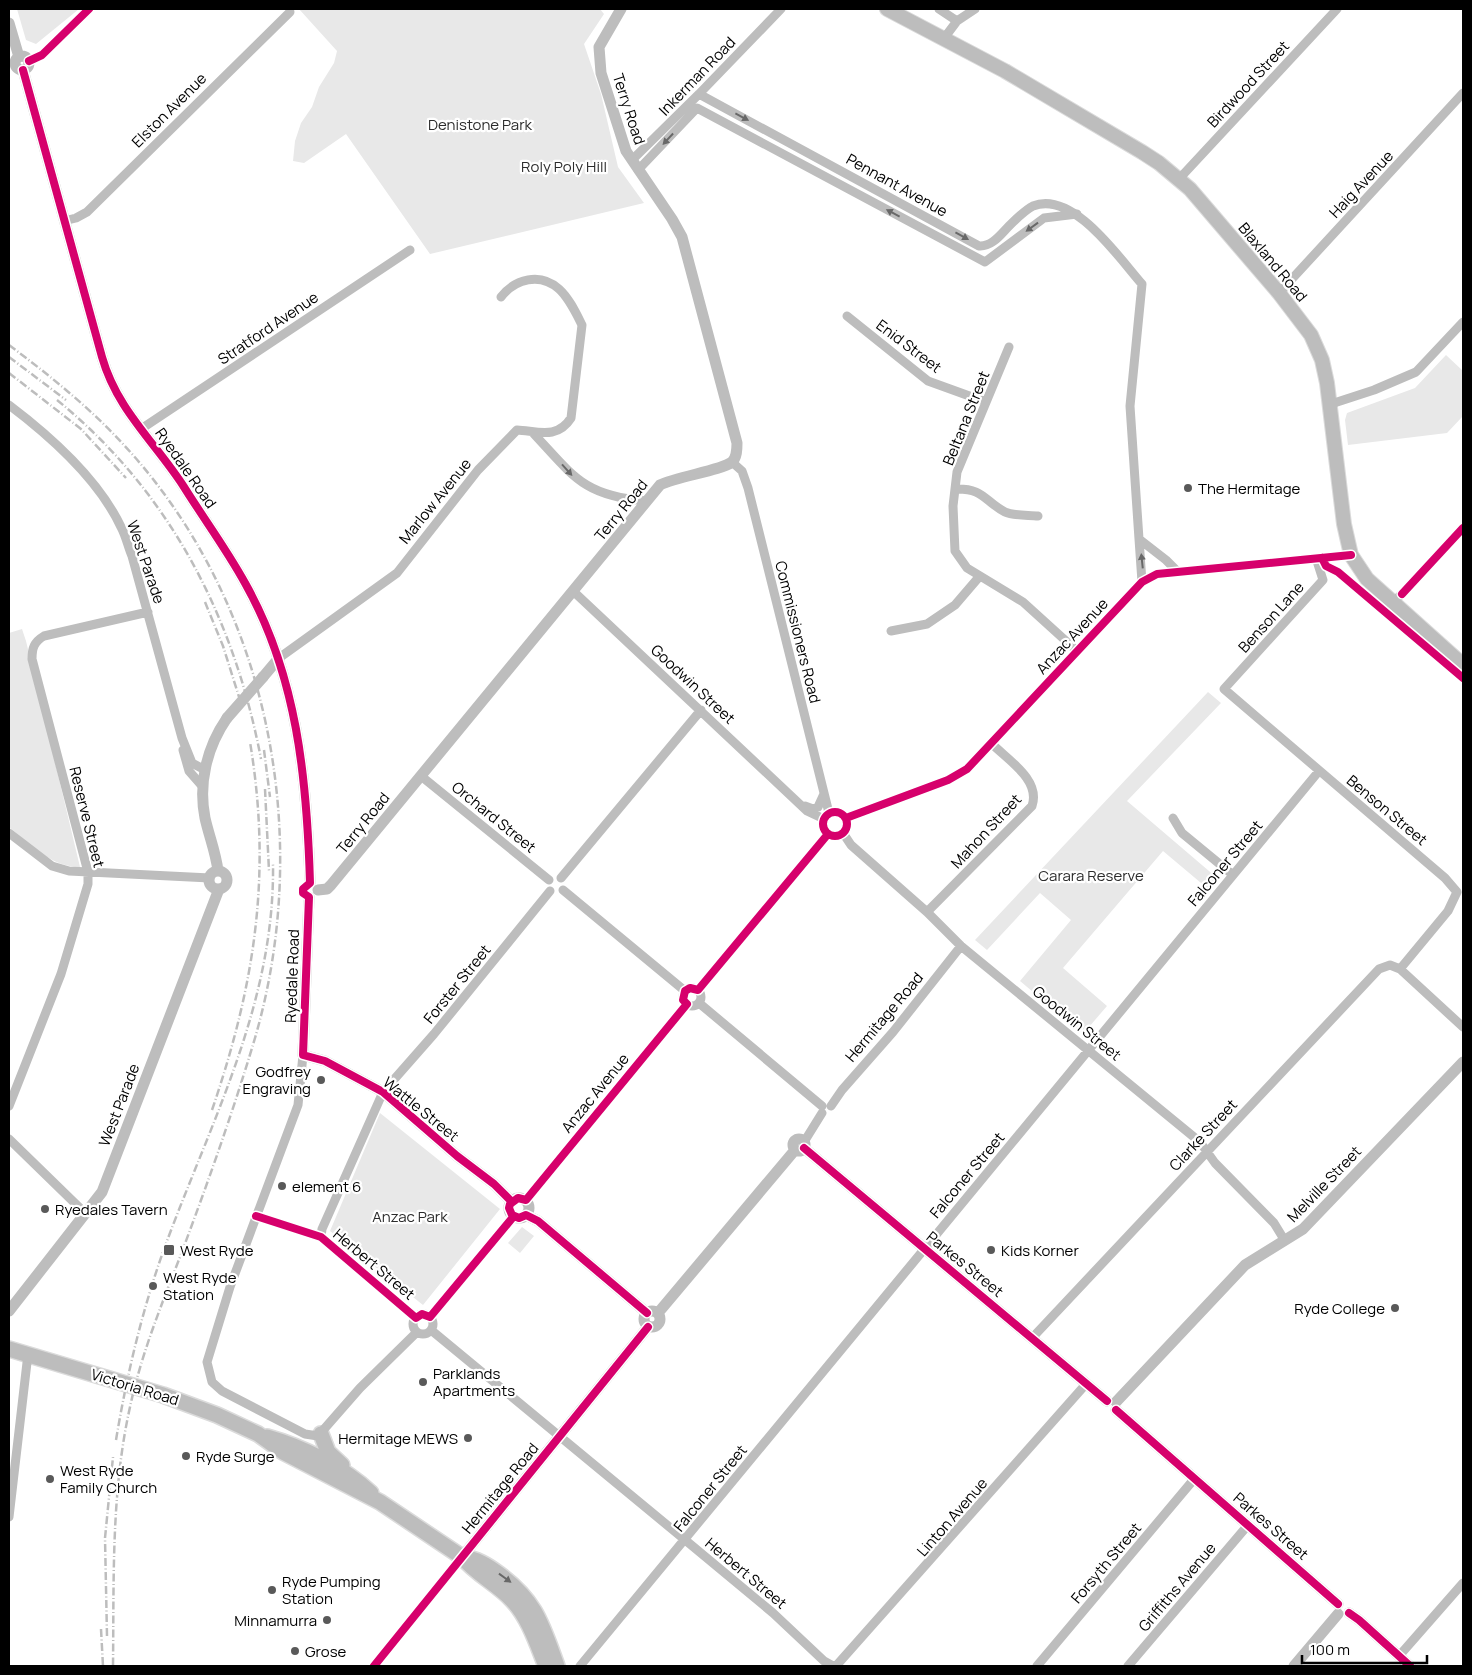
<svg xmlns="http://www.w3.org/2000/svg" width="1472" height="1675" viewBox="0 0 1472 1675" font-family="Manrope,sans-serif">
<rect width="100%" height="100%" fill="#fff"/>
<path fill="#e8e8e8" d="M17,9H79L36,44L26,40Z
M299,9H600L604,14L584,44L601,94L618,167L644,203L430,254L346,134L304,163L293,161L295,141L301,123L312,107L319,87L334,63L337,51Z
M1446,355L1463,371V416L1447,433L1348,445L1345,420L1347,413L1415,388Z
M22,629L26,641L80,867C51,867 30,844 9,827V633Z
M1208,692L1221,703L1127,801L1216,877L1207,888L1163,851L1063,968L1107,1006L1083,1034L1020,981L1071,920L1040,893L987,950L975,940Z
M380,1113L500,1209L423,1305L330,1231Z
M522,1227L534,1236L520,1253L508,1243Z"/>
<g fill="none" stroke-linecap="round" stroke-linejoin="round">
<g stroke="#dbdbdb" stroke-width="16">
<path id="primary" d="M887,9L1005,71L1142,152L1159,163L1190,189L1279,293L1311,335L1322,360L1327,383L1344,524L1351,555L1367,579L1463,665"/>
</g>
<g stroke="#dbdbdb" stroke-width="18">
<path id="trunk" d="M9,1349L163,1395L217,1415L258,1434L283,1452L380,1502L462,1557C476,1574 497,1584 512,1600C529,1618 537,1644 546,1666
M321,1434L328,1452L342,1465
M267,1437C303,1447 343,1467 371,1493
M462,1557C477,1559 487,1565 499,1574C536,1601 542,1625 557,1666"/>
</g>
<path stroke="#bdbdbd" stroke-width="9" d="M939,9L957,21
M945,37L957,21L975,9
M29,61L42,55L89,9
M699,94L979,246C992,247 1001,234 1009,226C1016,219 1025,210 1033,206C1073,190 1119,258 1142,284L1130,406L1139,539L1166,560L1178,572
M632,160L699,94L781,9
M638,170L697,108L985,262L1044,218L1077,214
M1179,179L1337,9
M64,221L76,218L87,212L290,12
M1279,293L1463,93
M847,316L928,381L986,402
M1009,347L957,472L953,506L955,551L967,568L1023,602L1077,651
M1331,404L1374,390L1416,372L1463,322
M9,405C50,436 99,480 121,527C126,536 128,547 132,556L182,738L192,763L205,770
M141,429L410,250
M534,434C574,477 584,496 646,501
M732,462L742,471L748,488L829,813
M955,489C984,488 984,501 1005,512C1013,516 1028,515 1038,516
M1139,539L1142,582
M1316,558L1323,580L1224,689L1445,878L1457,892L1448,911L1400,969
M573,591L807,811L824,819
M1393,603L1463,528
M891,631L927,624L955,605L979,577
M279,658L397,573L478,470L517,430C537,431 557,440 571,418L582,325C576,313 569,298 559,289C540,272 515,279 501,297
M183,750L189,771L203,787
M421,776L549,880
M805,806L813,809L818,807L824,794
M823 824a12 12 0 1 1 24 0a12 12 0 1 1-24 0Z
M846,818L948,780L967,769L1142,582L1157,574L1351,555
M1173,818L1182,833L1233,875
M9,833L52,866L69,871L210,878
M843,833L851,845L927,912L961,946L1200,1142L1215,1163L1274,1223L1285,1241
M561,878L701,710
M563,890L685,991
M927,912L1032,806C1041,780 1008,760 991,743
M683 997a9 9 0 1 1 18 0a9 9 0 1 1-18 0Z
M698,990L828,834
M699,1003L822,1106
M303,1055L298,1105L230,1287L207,1362L212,1382L222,1391L305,1434L318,1436L360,1388L417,1332
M9,1106L61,974L88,884V872L32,659C32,648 34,642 44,636L148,612
M831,1106L842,1090L893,1032L961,946
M9,1139L86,1214
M804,1142L822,1113
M526,1200L687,1004
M256,1216L321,1237L416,1318
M321,1237L322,1229L383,1092L434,1034L550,891
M413 1324a10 10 0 1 1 20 0a10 10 0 1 1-20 0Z
M430,1317L514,1216
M431,1330L690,1544L773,1613L824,1661L833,1666
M1033,1337L1379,969L1390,965L1400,969L1463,1027
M9,1517L28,1354
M1399,1656L1463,1583
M374,1666L462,1557
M580,1666L1319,771
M836,1666L1086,1384
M1037,1666L1195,1478
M1128,1666L1248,1525"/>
<path stroke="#bdbdbd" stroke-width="11" d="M9,23L19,57
M15 63a7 7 0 1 1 14 0a7 7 0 1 1-14 0Z
M23,70L102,357C117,410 155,442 184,487C204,519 227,550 245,583C297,675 307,779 310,883
M263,677L279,658
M218,871C216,853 209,836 205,818C198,783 207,747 227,718
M209 880a9 9 0 1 1 18 0a9 9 0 1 1-18 0Z
M318,890L327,889L331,885L660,485C678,476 720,471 732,462C737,457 737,449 737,443L682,237L672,219L626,151L601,73L599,47L621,9
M309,897L303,1055L325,1061L383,1092L457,1156L494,1184L512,1202
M793 1145a6 6 0 1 1 12 0a6 6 0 1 1-12 0Z
M804,1148L1107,1401
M509 1208a10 10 0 1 1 20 0a10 10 0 1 1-20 0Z
M526,1215L538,1221L647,1313
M644 1319a8 8 0 1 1 16 0a8 8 0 1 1-16 0Z
M9,1311L102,1192L219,889
M658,1313L795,1150
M1116,1402L1245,1265L1303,1229L1463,1062
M1116,1410L1338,1604
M462,1557L648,1327
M1349,1613L1359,1620L1410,1666
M1294,1666L1338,1614"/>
<use href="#primary" stroke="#bdbdbd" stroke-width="14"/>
<use href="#trunk" stroke="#bdbdbd" stroke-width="15"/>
<path stroke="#bdbdbd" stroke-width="2.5" stroke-dasharray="8 2.5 1 2.5" stroke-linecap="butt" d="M9,345C49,375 89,407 123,444C269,601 314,835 255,1038C233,1112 207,1185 180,1257C161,1306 141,1355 130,1407C111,1492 114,1580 113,1666
M9,357L66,400
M9,373L81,429L126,478
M57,400C170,492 234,617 261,759
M205,602L223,646L240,700
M264,750L270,797
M265,789L269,871
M212,1110C255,984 272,874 250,742
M116,1440C127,1374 142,1311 164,1249C211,1121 275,1003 273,864
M101,1629L103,1666
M107,1636L105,1538L113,1457"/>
<path stroke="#bdbdbd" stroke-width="11" d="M227,718L263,677"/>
<g stroke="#fff" stroke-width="11">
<path id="cycleway" d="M29,61L42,55L89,9
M23,70L102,357C117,410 155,442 184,487C204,519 227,550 245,583C297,675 307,779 310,883L303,889V893L309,897L303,1055L325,1061L383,1092L457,1156L494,1184L512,1202
M1322,558L1326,566L1338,572L1463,678
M1402,594L1463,528
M823 824a12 12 0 1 1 24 0a12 12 0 1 1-24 0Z
M846,818L948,780L967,769L1142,582L1157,574L1351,555
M804,1148L1107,1401
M256,1216L321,1237L416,1318L422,1314L430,1317L514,1216
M647,1313L538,1221L526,1215L519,1218L512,1215L509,1208L510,1204L518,1198L526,1200L687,1004L683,1000L685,991L690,988L698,990L828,834
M1116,1410L1338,1604
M1349,1613L1359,1620L1410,1666
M374,1666L648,1327"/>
</g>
<use href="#cycleway" stroke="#d6006c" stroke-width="8"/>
</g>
<defs><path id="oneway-solid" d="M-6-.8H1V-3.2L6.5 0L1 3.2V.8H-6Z" transform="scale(1.25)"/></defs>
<g fill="#686868">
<use href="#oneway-solid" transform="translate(742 117) rotate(28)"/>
<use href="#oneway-solid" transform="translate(668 139) rotate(133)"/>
<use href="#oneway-solid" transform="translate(893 213) rotate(-152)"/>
<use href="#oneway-solid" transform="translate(1032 227) rotate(144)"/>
<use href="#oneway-solid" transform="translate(962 236) rotate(29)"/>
<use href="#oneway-solid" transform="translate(567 470) rotate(48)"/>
<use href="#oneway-solid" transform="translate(1142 561) rotate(-96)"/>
<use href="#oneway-solid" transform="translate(505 1578) rotate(36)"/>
</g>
<g fill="#595959" stroke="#fff" stroke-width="2">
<circle cx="1188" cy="488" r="5"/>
<circle cx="321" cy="1080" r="5"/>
<circle cx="282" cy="1186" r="5"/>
<circle cx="45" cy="1209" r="5"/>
<rect x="163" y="1244" width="12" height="12" rx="2.5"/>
<circle cx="991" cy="1250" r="5"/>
<circle cx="153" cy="1286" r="5"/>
<circle cx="1395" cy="1308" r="5"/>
<circle cx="423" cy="1382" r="5"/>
<circle cx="468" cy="1438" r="5"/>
<circle cx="186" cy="1456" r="5"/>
<circle cx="50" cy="1479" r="5"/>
<circle cx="272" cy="1590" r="5"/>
<circle cx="327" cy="1620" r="5"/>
<circle cx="295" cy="1651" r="5"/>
</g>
<g text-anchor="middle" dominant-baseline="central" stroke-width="4.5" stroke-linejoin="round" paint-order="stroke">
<g font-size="15" fill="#000" stroke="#fff">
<text transform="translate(697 76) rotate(-46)">Inkerman Road</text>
<text transform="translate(1248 84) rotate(-47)">Birdwood Street</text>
<text transform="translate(629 109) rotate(72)">Terry Road</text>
<text transform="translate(169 110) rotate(-45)">Elston Avenue</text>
<text transform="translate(1361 184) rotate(-47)">Haig Avenue</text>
<text transform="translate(897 185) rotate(29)">Pennant Avenue</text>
<text transform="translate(1273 262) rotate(50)">Blaxland Road</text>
<text transform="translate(268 328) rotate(-34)">Stratford Avenue</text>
<text transform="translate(909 346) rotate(37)">Enid Street</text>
<text transform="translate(966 418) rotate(-68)">Beltana Street</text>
<text transform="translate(186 468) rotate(55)">Ryedale Road</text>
<text transform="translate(435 501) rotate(-51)">Marlow Avenue</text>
<text transform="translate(621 510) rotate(-51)">Terry Road</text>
<text transform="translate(146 562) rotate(71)">West Parade</text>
<text transform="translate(1271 617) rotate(-48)">Benson Lane</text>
<text transform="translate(798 632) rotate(76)">Commissioners Road</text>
<text transform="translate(1072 636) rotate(-47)">Anzac Avenue</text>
<text transform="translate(693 684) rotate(43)">Goodwin Street</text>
<text transform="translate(1387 810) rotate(40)">Benson Street</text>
<text transform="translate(87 817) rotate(76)">Reserve Street</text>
<text transform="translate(494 817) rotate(39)">Orchard Street</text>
<text transform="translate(363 823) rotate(-51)">Terry Road</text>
<text transform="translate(986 831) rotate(-47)">Mahon Street</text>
<text transform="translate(1225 863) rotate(-50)">Falconer Street</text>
<text transform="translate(292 976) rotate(-88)">Ryedale Road</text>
<text transform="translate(457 984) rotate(-51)">Forster Street</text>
<text transform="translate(884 1017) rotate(-50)">Hermitage Road</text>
<text transform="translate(1077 1023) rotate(39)">Goodwin Street</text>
<text transform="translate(595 1093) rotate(-51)">Anzac Avenue</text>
<text transform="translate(119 1105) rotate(-69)">West Parade</text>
<text transform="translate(421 1109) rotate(39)">Wattle Street</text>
<text transform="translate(1203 1135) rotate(-47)">Clarke Street</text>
<text transform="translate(967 1175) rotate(-50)">Falconer Street</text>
<text transform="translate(1324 1184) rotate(-46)">Melville Street</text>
<text transform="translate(374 1264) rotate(40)">Herbert Street</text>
<text transform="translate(965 1264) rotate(39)">Parkes Street</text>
<text transform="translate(135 1387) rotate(17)">Victoria Road</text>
<text transform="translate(500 1488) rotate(-51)">Hermitage Road</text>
<text transform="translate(710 1488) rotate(-51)">Falconer Street</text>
<text transform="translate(952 1517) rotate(-49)">Linton Avenue</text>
<text transform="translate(1271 1526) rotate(41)">Parkes Street</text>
<text transform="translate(1106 1563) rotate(-50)">Forsyth Street</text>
<text transform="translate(746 1573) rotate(40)">Herbert Street</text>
<text transform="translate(1177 1587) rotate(-50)">Griffiths Avenue</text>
</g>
<g font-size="15" fill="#2c2c2c" stroke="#fff">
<text x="480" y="124">Denistone Park</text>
<text x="564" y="166">Roly Poly Hill</text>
<text x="1091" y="875">Carara Reserve</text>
<text x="410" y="1216">Anzac Park</text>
</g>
<g font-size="15" fill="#000" stroke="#fff" text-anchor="start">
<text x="1198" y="488">The Hermitage</text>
<text x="311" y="1071" text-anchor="end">Godfrey<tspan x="311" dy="17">Engraving</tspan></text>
<text x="292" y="1186">element 6</text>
<text x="55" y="1209">Ryedales Tavern</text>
<text x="180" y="1250">West Ryde</text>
<text x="1001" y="1250">Kids Korner</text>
<text x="163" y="1277">West Ryde<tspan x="163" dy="17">Station</tspan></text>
<text x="1385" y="1308" text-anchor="end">Ryde College</text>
<text x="433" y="1373">Parklands<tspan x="433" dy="17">Apartments</tspan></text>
<text x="458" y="1438" text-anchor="end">Hermitage MEWS</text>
<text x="196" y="1456">Ryde Surge</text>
<text x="60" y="1470">West Ryde<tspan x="60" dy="17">Family Church</tspan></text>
<text x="282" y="1581">Ryde Pumping<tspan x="282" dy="17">Station</tspan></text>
<text x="317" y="1620" text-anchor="end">Minnamurra</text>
<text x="305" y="1651">Grose</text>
</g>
</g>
<rect width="1472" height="1675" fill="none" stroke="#000000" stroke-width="20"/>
<path d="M1302 1655v8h125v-8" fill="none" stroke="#000000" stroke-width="2.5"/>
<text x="1310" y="1655" font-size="15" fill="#000000" stroke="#ffffff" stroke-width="4" paint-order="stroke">100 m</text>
</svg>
